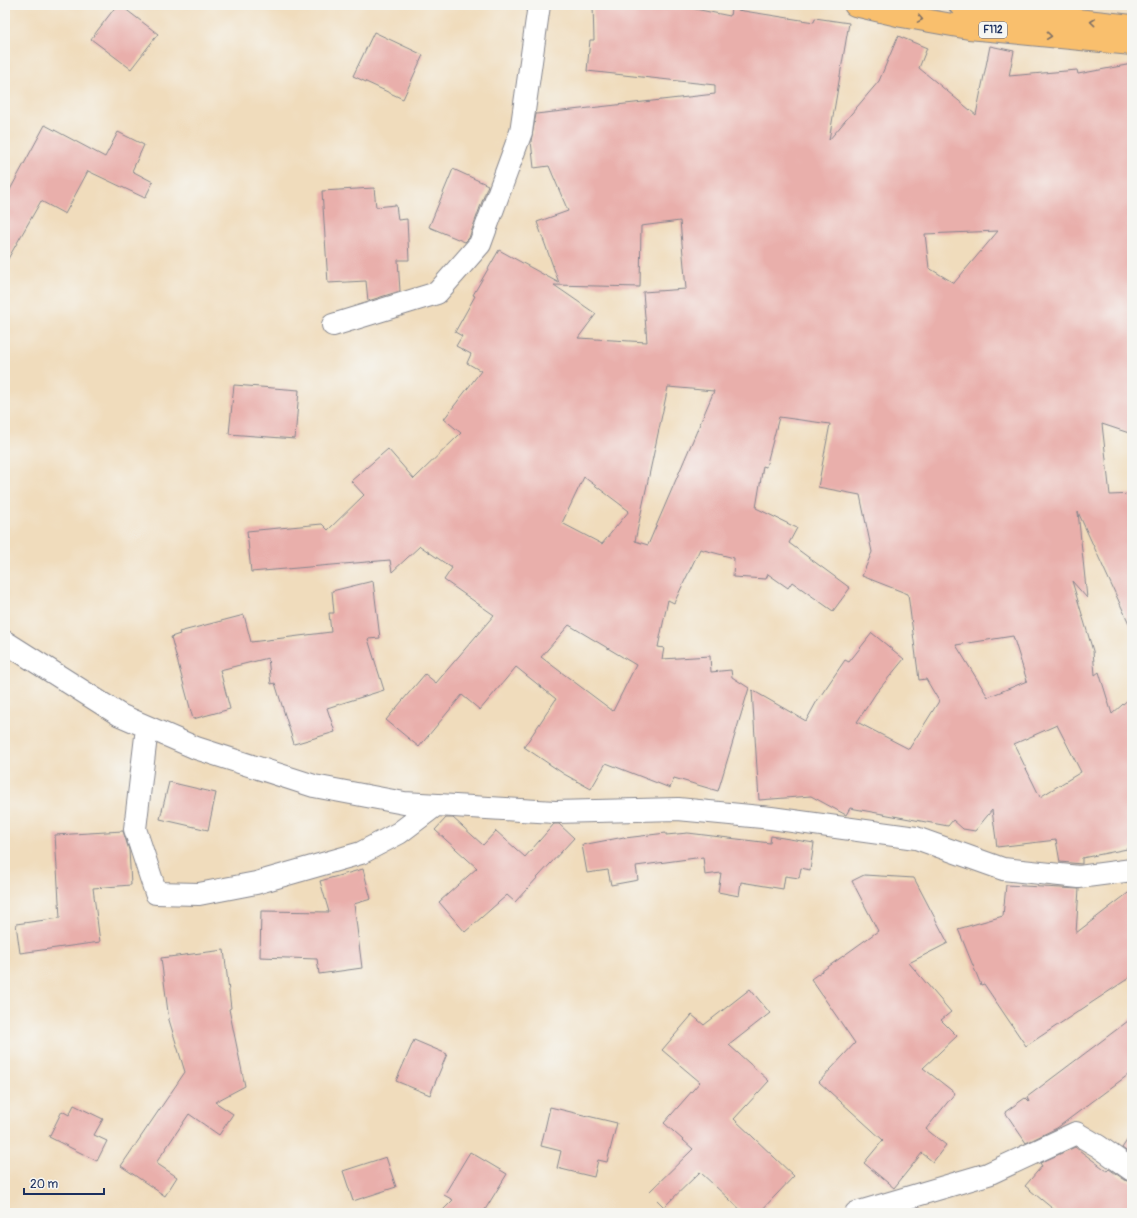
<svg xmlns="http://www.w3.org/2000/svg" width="1137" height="1218" viewBox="0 0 1137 1218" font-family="Pangolin,sans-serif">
<rect width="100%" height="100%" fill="#f6f6f2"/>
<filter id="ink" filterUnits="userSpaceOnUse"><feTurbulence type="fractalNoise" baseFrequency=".025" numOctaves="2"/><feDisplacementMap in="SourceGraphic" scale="8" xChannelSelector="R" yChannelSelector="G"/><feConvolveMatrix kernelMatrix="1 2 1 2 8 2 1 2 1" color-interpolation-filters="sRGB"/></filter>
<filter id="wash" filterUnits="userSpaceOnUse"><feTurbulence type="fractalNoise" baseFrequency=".012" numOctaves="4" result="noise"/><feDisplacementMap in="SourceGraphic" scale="16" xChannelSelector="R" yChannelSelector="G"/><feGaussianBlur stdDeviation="0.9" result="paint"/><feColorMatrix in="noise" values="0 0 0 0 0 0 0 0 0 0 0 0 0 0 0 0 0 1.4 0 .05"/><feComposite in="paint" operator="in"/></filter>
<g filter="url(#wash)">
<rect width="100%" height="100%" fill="#f0dcbc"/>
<g id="blocks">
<path fill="#e9afab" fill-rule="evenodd" d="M117,5H120L158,34L131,69L91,39Z
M593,5H675L730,16L731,9L814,22L815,18L849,23L829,140L879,81L898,36L927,48L919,68L976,115L990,46L1014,51L1009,76L1077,70L1078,74L1132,64V434L1102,424L1110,495L1132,494V630L1078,512L1087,598L1072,581L1093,651L1095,675L1099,672L1112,714L1132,696V848L1082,858V864L1060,862L1056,840L997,847L992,810L975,831L963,829L953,820L948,826L850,808L846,815L811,796L759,800L752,690L806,721L817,701L845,660L849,662L872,633L904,659L876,693L857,722L909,749L939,701L926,679L919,680L908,594L862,576L872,552L860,495L818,487L830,424L779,417L766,467L763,466L756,508L797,528L789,543L850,588L833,611L792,582L788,588L768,574L766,579L733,577L734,558L700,549L674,603L668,600L658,647L664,648L662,659L710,656L711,672L731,670L732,677L749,688L718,791L674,778L670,788L606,763L591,789L564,774L524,747L556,699L516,667L480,710L462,695L419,747L386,720L425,674L436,683L494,615L444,580L452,568L420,546L392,572L390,560L251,572L247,531L322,524L328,530L364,495L351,481L388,449L414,479L461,433L444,419L481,371L467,363L471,354L456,346L462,336L455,332L475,296L473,295L499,250L559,283L537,222L568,211L549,166L534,168L531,141L536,114L715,94V85L587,71L590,40H594ZM680,221L686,289L643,292L647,342L578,338L596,314L554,285L640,287L641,226ZM998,231L954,283L929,268L925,234ZM668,387L714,391L648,545L635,541ZM584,477L629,511L602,544L562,523ZM569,625L636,665L613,711L541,657ZM1013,636L1027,681L988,697L956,645ZM1057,725L1081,772L1040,797L1014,744Z
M374,32L423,55L403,99L353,76Z
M45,125L105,157L118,132L144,145L132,171L153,182L145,198L88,171L65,214L41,201L5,264V199Z
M453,169L488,185L469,238L465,242L429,227Z
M374,188L376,207L396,205L398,220L407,219L409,260H398L400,291L368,301L366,281L328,283L322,191Z
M234,385L299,390L295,439L229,434Z
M373,581L380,638L368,639L384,690L327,708L335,732L294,744L275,683L271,684L268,658L220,670L230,709L193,719L171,637L180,634L179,632L244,615L251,642L331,632L329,613H334L332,591Z
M169,782L216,793L208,830L160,819Z
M446,818H453L483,845L496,831L525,857L554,824H559L574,838L515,902L507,895L465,932L439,902L477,868L435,830Z
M123,831L129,850L131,885L93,888L100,942L20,953L16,924L60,918L55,835Z
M666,833V835L688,833L770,843L771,836L814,843L810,870L801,868L799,878L785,876L783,889L741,882L739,896L718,892L721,873L705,875L703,857L636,866L638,880L611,885L608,870L587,873L582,845L624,837L625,838Z
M363,869L371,899L354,904L362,968L319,974L317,959L260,957L261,911L329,912L320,881Z
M864,875L914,878L948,943L909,963L951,1012L941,1020L957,1036L923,1068L955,1093L926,1129L946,1145L933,1162L922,1153L894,1188L864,1163L883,1140L819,1082L855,1043L811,979L878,931L852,881Z
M1006,885L1079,889L1076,933L1132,890V976L1026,1046L984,984L981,985L958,929L1003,916Z
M224,950L231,1008L229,1009L245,1086L215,1102L233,1114L219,1135L189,1114L156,1163L177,1177L165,1196L121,1166L185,1072L169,1020L161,958Z
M750,989L770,1013L729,1045L769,1081L734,1119L794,1176L759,1213H744L700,1172L664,1207L649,1192L693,1149L664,1123L700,1082L662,1050L692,1015L704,1025Z
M1132,1018V1072L1057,1128L1026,1143L1005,1112L1025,1098L1029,1102L1027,1097Z
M414,1040L447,1054L430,1095L396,1081Z
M74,1105L103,1119L94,1135L107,1141L97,1161L49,1137L62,1111L69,1115Z
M550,1107L617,1123L607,1162L598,1160L594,1177L557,1168L561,1151L541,1146Z
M1132,1133V1155L1122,1148Z
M1075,1147L1107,1171L1109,1169L1125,1180L1132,1182V1213H1058L1025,1186L1042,1166L1040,1163Z
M470,1152L507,1174L483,1213H440L453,1200L444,1195Z
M386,1157L396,1187L353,1201L343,1171Z"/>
</g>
</g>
<g filter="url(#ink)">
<use href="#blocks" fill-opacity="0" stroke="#86868d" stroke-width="1"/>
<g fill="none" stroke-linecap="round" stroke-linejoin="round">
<g stroke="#86868d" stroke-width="24">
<path id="minor" d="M333,325L437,293L480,244L521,132L539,5
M5,642L120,715L196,748L314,786L404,803L555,812L678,809L771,818L916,838L1003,869L1079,877L1132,870
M147,728L135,829L156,893L199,894L256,883L361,853L399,833L436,805
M856,1213L988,1174L1076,1133L1098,1146L1132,1170"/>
</g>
<g stroke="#86868d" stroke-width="24">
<path id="major" d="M855,5L902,16L969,28L1132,44
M960,5L985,10L1132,26"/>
</g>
<use href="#minor" stroke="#fff" stroke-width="22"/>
<use href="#major" stroke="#f9bf6d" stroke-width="22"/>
</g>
<defs><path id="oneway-chevron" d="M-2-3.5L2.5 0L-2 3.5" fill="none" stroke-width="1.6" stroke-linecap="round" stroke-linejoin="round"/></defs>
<g stroke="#7f7065">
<use href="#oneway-chevron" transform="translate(920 19) rotate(10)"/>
<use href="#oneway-chevron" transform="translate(1093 22) rotate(-174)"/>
<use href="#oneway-chevron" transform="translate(1049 36) rotate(6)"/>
</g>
</g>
<g text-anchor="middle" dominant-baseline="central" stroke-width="4" stroke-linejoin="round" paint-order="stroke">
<rect fill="#f6f6f2" stroke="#5d6b8a" stroke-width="1" x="979" y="22" width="28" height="16" rx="3"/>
<g font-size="10" font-weight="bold" fill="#1b2f5e">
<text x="993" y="30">F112</text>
</g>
</g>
<rect width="1137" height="1218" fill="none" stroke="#f6f6f2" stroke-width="20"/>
<path d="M24 1188v6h80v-6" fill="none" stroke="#1b2f5e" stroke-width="2"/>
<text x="30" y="1188" font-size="12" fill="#1b2f5e" stroke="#f6f6f2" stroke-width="3" paint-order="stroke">20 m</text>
</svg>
